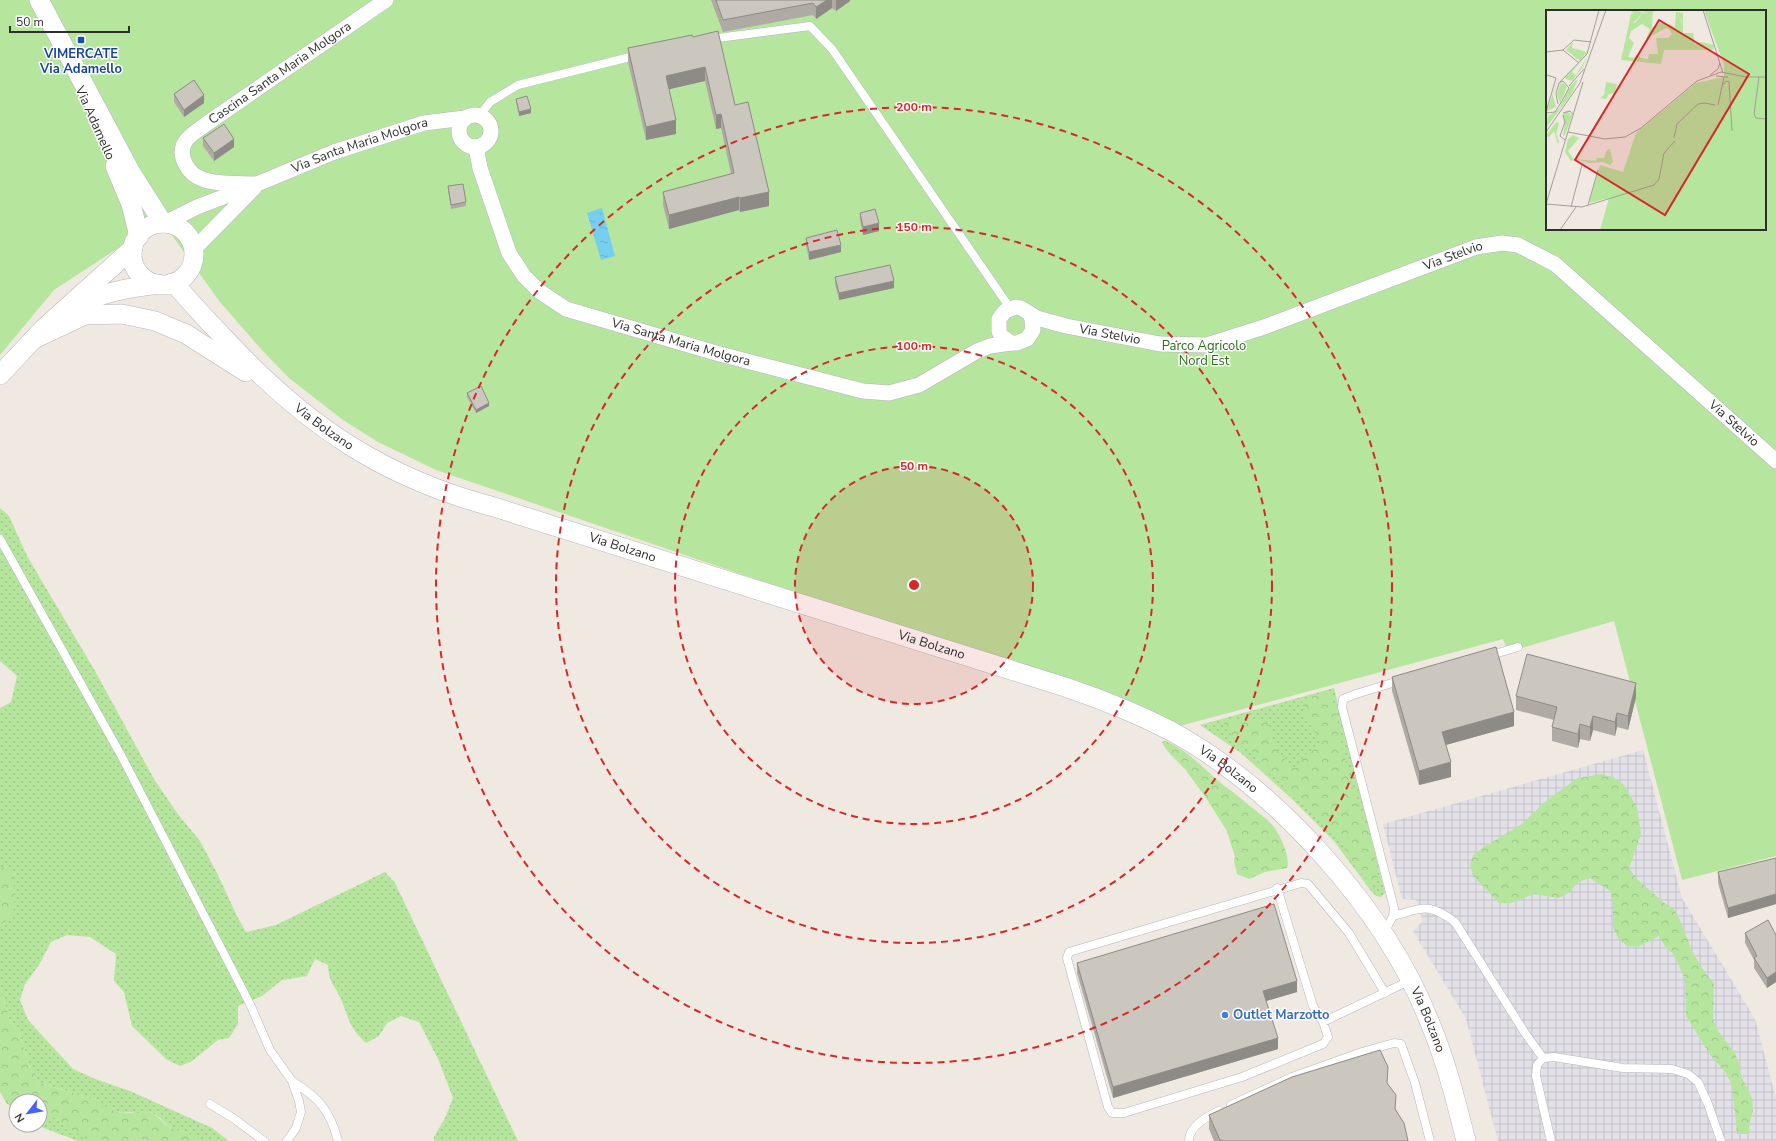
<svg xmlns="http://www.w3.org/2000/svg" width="1776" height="1141" viewBox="0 0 1776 1141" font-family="'Nunito Sans',sans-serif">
<defs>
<pattern id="industrial-grid" width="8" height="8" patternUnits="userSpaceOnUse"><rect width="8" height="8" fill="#e3e1e8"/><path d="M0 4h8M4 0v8" fill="none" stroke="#c3c1c7"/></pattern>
<pattern id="grass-dots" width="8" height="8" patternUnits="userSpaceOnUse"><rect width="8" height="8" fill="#b6e59e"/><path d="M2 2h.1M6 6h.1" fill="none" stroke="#9dc588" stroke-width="1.8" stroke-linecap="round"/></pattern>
<pattern id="forest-crowns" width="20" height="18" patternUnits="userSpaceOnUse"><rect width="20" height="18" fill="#b6e59e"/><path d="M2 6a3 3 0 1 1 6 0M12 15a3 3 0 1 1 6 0" fill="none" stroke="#9dc588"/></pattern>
<pattern id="water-ripples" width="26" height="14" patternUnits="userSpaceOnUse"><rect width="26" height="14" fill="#75cff0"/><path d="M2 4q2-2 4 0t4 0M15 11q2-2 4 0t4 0" fill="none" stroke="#66b2ce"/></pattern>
</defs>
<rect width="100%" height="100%" fill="#efe9e1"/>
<path fill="url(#industrial-grid)" d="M1643,750L1682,898L1755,1019L1776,1098V1141H1498L1466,1019L1413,931L1423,921L1416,900L1402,899L1383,824Z"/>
<path fill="url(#grass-dots)" d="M0,508L9,516L27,556L95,671L154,779L177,813L200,841L217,873L237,916L246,932L276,925L385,872L395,883L518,1141H434V1137L445,1118L453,1098L439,1061L419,1022L401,1016L387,1023L379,1036L366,1043C348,1027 349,1017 340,997C333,983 329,982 328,965L315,959L307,976L282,980L262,996L238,1006V1024L229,1038L218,1040L192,1061L180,1066L166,1059L132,1026L124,992L114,981L116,954L90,937L67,935L51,942L39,965L25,984L20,1000L28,1020L73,1069L95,1079L130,1091L212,1128L229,1141H196C192,1132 180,1131 172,1128C165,1125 160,1116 152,1113C132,1107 118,1122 100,1101L40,1083L30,1069L21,1038L9,1018L0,987V927L5,923L3,867L0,868V708L11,702L17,676L0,661Z
M1334,688L1385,893L1381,897L1376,896L1371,891L1334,841L1294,801L1241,753L1200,725Z
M40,1113L50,1115L66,1124L127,1141L135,1138L148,1141H78L36,1125H40Z"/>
<path fill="url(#forest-crowns)" d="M1324,692L1332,698L1340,730L1341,744L1349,772L1350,783L1356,795L1360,812L1374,847L1378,873L1377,882L1374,885L1370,884L1365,877L1357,870L1343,846L1330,833L1325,825L1311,811L1289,794L1278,780L1263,769L1252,751L1239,745L1224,726V721L1260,718C1274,723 1270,739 1277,750C1281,756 1288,764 1295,768C1301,765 1301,760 1305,755C1310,750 1317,750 1321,743L1304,714L1302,700Z
M1165,741C1188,749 1207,773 1226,787C1235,793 1242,800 1250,806C1259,813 1266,818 1273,826C1280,834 1291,858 1287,868L1265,872L1249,879L1237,874L1234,861L1235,857L1227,831L1206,798L1185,769L1169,753L1164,746L1162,742Z
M1601,774L1613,777L1624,785L1637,807L1641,834L1629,868L1636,878L1664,903L1673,908L1679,918L1693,953L1706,974L1714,983L1713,1019L1718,1031L1735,1053L1739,1064L1741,1076L1752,1098L1753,1110L1750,1122L1749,1134H1737L1732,1085L1726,1073L1711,1056L1686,1016L1685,979L1674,955L1665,946L1659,936L1638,947L1627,946L1618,938L1613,927V903L1610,891L1590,878L1578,882L1570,892L1559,898L1534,894L1511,903H1499L1473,876L1470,865L1473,855L1482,848L1522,824L1548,799L1578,778Z
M3,867L10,872L14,879V911L5,923L0,927V868Z
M0,987L9,1018L21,1038L30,1069L40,1083L100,1101C107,1109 119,1115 131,1113C136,1112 141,1110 146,1111C157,1113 162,1124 172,1128C180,1131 192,1132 196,1141H148L135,1138L127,1141L91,1139L83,1137L50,1115L40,1113V1101H16V1109L7,1104L0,1092Z"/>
<path fill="#b6e59e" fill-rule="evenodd" d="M0,0H1776V856L1682,880L1614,621L1508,652L1503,639L1176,727L790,591L436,470L378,442L343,420L289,378L261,349L220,302L161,220L54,290L0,355ZM1547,11H1765V229H1547Z"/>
<path fill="url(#water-ripples)" d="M602,208L615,256L601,260L587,213Z"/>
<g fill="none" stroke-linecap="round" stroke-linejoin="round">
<g stroke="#b4b7c1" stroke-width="9">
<path id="service" d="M710,39L810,26L832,49L1010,308
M480,115L490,102L518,85L638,55
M0,539L122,757L250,1004L270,1050L292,1081L299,1101L301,1112L296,1128L287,1141
M1488,656L1518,647
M1277,888L1313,1006L1323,1022
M1393,916C1423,908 1428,902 1455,922L1525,1033L1543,1058
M1384,933L1393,916L1394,908L1342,707L1343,699L1356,694L1402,680
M1385,993L1349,933L1308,884L1301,883L1069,952L1067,958L1108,1107L1112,1113H1124L1242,1077L1323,1044L1328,1037L1323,1022L1411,980
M292,1081C319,1098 330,1110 338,1141
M210,1104L233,1118L264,1141
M1231,1105L1292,1077L1362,1052L1394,1043L1401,1044L1415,1083L1430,1141
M1189,1141C1189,1126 1206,1117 1219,1111
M1551,1141L1536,1076L1537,1065L1543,1058L1554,1057L1623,1068L1672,1069L1688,1074L1698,1082L1708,1104L1721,1141"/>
</g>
<g stroke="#b4b7c1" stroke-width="16">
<g id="minor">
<circle cx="475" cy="131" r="16"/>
<path id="s1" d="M476,147L480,168L509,253L524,276L539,291L566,309L716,353L863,391L889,393L919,385L977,351L990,346L1011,343"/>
<path id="s2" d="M257,184C240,183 218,185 202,179C188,174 177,156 185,142C189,135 200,129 206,124L386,0"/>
<path id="s3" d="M165,223L197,207L257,184L334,152L424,123L465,118"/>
<path d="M194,249L254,188"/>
<path id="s4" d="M1030,314L1032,319L1033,330L1027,339L1017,343H1011L1001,336L999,331V319L1005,311L1016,307L1021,308L1037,318L1066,326L1160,344L1207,345L1264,327L1476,247L1502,243L1518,245L1555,264L1776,461"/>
</g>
</g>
<g stroke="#b4b7c1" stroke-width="20">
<g id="tertiary">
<path d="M39,0L130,171L163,223"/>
<path d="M115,166L131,204L139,236"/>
<circle cx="163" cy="254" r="31"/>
<path id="s5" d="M172,283L176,285C193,306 211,324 229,343C307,426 384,478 494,507L1068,688C1103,700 1138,714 1171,731C1277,789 1386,910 1430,1023C1446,1061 1456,1101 1466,1141"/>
<path d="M74,309C99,292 128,288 158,284"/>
<path d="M34,339L85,315L122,314L155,321L186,334L246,372"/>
<path d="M0,375L43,329L133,248"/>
</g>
</g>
<use href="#service" stroke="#fff" stroke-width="8"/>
<use href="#minor" stroke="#fff" stroke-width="15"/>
<use href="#tertiary" stroke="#fff" stroke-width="19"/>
</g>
<path fill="#afaba4" d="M711,0H850V1L836,11L832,8L816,19L813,15L723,32Z
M693,37L735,105L769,206L740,212L739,210L669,229L663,205V192L731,174L721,128L716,129L705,81L669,89L676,134L646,140L628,62V48Z
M174,94L204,103L184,117L174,102Z
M516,99L531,113L519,116L516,102Z
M203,138L234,147L214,161L203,146Z
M448,186L466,202V206L451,209L448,190Z
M860,213L879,231L863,235L860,220Z
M806,238L841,252L809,260L806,245Z
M835,277L894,288L839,300L835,284Z
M467,393L489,406L476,413L467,397Z
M1392,677L1514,726L1446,745L1451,777L1419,785L1392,691Z
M1516,696L1636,697L1628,730L1617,727L1615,736L1593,730L1590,741L1580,739L1578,748L1552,741V727L1554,720L1516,710Z
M1776,858V904L1728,918L1718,883V872Z
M1745,933L1776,935V982L1767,988L1754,968V960L1745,943Z
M1077,963L1297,992L1266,1001L1278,1049L1113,1098L1077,973Z
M1388,1084L1396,1110L1408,1141H1214L1209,1129V1115Z"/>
<path fill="#8e8b86" d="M827,0H832V8L816,19V7Z
M836,0H850V1L836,11Z
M705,67V81L666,90V76Z
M204,95V103L184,117V110Z
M531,109V113L519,116V112Z
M721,114V128L716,129V115Z
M676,120V134L646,140V127Z
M234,139V147L214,161V153Z
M769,192V206L740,212V198Z
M739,197V210L669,229V215Z
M879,223V231L863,235V227Z
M841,245V252L809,260V252Z
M894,281V288L839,300V293Z
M489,403V406L476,413V410Z
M1636,683V697L1628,730V716Z
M1514,712V726L1442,746V732Z
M1617,713V727L1615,736V722Z
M1593,716V730L1590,741V727Z
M1580,724V739L1578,748V734Z
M1451,762V777L1419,785V771Z
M1776,894V904L1728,918V908Z
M1776,972V982L1767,988V978Z
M1297,981V992L1263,1002V991Z
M1278,1038V1049L1113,1098V1087Z"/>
<path fill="#cbc7bf" stroke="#8e8b86" d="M716,0H827L816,7L813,3L723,20Z
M718,31L735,105L748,102L769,192L740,198L739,197L669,215L663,192L734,173L721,114L716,115L705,67L666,76L676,120L646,127L628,48L692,35L693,37Z
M194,80L204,95L184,110L174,94Z
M527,96L531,109L519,112L516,99Z
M224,124L234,139L214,153L203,138Z
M463,184L466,202L451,205L448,186Z
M875,209L879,223L863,227L860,213Z
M837,230L841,245L809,252L806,238Z
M890,265L894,281L839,293L835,277Z
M481,386L489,403L476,410L467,393Z
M1496,647L1514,712L1442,732L1451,762L1419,771L1392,677Z
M1527,654L1636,683L1628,716L1617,713L1615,722L1593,716L1590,727L1580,724L1578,734L1552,727L1557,707L1516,696Z
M1776,858V894L1728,908L1718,872Z
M1274,904L1297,981L1263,991L1278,1038L1113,1087L1077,963Z
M1768,920L1776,935V972L1767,978L1754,958L1757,956L1745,933Z
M1380,1050L1388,1067L1387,1083L1396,1095L1395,1109L1404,1123L1408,1141H1224L1220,1140L1209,1115L1292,1077Z"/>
<circle cx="914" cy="585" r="119" fill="#d62828" fill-opacity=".12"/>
<g fill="none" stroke="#d62828" stroke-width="2" stroke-dasharray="7 5">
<circle cx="914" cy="585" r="119"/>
<circle cx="914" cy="585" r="239"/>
<circle cx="914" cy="585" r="358"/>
<circle cx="914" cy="585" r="478"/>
</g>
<rect fill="#1a4fb4" stroke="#fff" stroke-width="1.5" x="77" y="36" width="8" height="8" rx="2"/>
<circle fill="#3f7fe0" stroke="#fff" stroke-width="1.5" cx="1225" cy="1015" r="4"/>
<g text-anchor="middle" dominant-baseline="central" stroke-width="3" stroke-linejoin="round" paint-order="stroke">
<g font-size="13" font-weight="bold" fill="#164399" stroke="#fff">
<text x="81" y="54">VIMERCATE<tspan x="81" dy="15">Via Adamello</tspan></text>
</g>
<g font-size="13" fill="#2e2e2e" stroke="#fff">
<text stroke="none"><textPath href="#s2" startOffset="219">Cascina Santa Maria Molgora</textPath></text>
<text transform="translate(95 123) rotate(66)">Via Adamello</text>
<text stroke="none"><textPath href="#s3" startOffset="210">Via Santa Maria Molgora</textPath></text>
<text stroke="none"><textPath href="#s4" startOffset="554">Via Stelvio</textPath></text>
<text stroke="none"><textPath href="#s4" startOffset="194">Via Stelvio</textPath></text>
<text stroke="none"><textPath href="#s1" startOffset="312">Via Santa Maria Molgora</textPath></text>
<text stroke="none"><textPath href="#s4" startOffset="902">Via Stelvio</textPath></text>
<text stroke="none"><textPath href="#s5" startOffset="210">Via Bolzano</textPath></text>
<text stroke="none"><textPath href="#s5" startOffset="534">Via Bolzano</textPath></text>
<text stroke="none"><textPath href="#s5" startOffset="858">Via Bolzano</textPath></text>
<text stroke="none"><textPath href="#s5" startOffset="1182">Via Bolzano</textPath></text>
<text stroke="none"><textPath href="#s5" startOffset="1506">Via Bolzano</textPath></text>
</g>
<g font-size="13" fill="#2c6e1b" stroke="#fff">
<text x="1204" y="346">Parco Agricolo<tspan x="1204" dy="15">Nord Est</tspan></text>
</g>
<g font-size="13" font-weight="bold" fill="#366cbe" stroke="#fff" text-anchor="start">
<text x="1233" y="1015">Outlet Marzotto</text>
</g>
</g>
<g transform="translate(1546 10)">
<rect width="220" height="220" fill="#efe9e1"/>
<path d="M86,0H88L85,4L97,3L87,13H97L102,5L105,16L106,2L102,4L95,0H107L106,18L116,12L129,17L130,2L137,3V23H147L149,34L155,32L168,35L167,40H118L115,54L75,50ZM132,4L136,11L134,23L130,21ZM96,14L104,19L100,29L120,18L123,19L126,24L122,28H110L112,44H103L102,49L95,48L92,44L87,48L82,47L88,33L83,28L85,21ZM41,47L36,58L26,71L20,69L19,67L35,52L26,62L30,65ZM32,69L26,83L0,118L2,106L13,99L25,75ZM21,101L26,106L19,125L17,126L19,113L17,104Z" fill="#b6e59e" fill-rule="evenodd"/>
<path d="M88,0L102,4L106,1L105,17L101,13L102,5L97,13L87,15L97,3L86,5ZM133,4L136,14L134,24L130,21L129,15ZM115,13L124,14L128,17L116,16L103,26ZM13,66L7,86L10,97L1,101ZM60,72L71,74L69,83L63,84L60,89L54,88L58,85ZM17,73L21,77L14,93L11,85L14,74ZM10,112L13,113L10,124L13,131L12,135L8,121L3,127L0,126ZM27,125L33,128L22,141L28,150L25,151L19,142L22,129ZM64,139L67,152L64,155L57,152L44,153L30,149L50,151L51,148H58L61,140Z" fill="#b6e59e"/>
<path d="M158,0H220V220H54L63,188L43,193L54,155L77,162L90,123L150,73L178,67V55ZM27,32L26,38L41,42L34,51L20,40Z" fill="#b6e59e"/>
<path fill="none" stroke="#a29e99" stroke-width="1" d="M157,0L177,63M17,40L33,53M0,42L17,40L28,30L45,32M164,65L172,59L174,53M170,66L182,67M199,67H220M213,67L208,104L210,108L220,109M0,68L1,65L10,68L0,102M13,73L41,44L53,0M23,76L38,59M176,76L180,71L183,72L186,121M31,92L37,72M172,95L178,67M0,103L9,102L16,91L23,78L17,71L13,73L10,84L12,94M17,103L24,101L27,105M17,105L19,112L14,126L19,130M0,122L34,73L60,0M22,122L59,129L79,127L95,118L151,71L175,62L200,67M128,128L131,114L152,94L159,93L169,95M0,194L36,197L108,175L113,169L118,143L129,131M0,194L31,92M42,195L52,160M25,197L36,155M14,220L30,197"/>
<path fill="#d62828" fill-opacity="0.15" stroke="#d62828" stroke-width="2" d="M113,10L203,64L119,205L29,150Z"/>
<rect width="220" height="220" fill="none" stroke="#2e2e2e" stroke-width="2"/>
</g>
<circle cx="914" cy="585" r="6" fill="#d62828" stroke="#fff" stroke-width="2"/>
<g font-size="12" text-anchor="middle" font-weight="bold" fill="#d62828" stroke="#fff" stroke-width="3" stroke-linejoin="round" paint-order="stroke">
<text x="914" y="111">200 m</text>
<text x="914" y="231">150 m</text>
<text x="914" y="350">100 m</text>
<text x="914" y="470">50 m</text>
</g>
<g transform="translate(28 1113) rotate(239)"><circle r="19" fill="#ffffff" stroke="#ababab"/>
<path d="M0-3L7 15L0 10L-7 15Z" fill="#4264fb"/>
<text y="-6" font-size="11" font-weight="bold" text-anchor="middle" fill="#2e2e2e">N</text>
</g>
<path d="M10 26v6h119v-6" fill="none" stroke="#2e2e2e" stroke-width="2"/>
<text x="16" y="26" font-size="12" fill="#2e2e2e" stroke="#ffffff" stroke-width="3" paint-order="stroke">50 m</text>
</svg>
